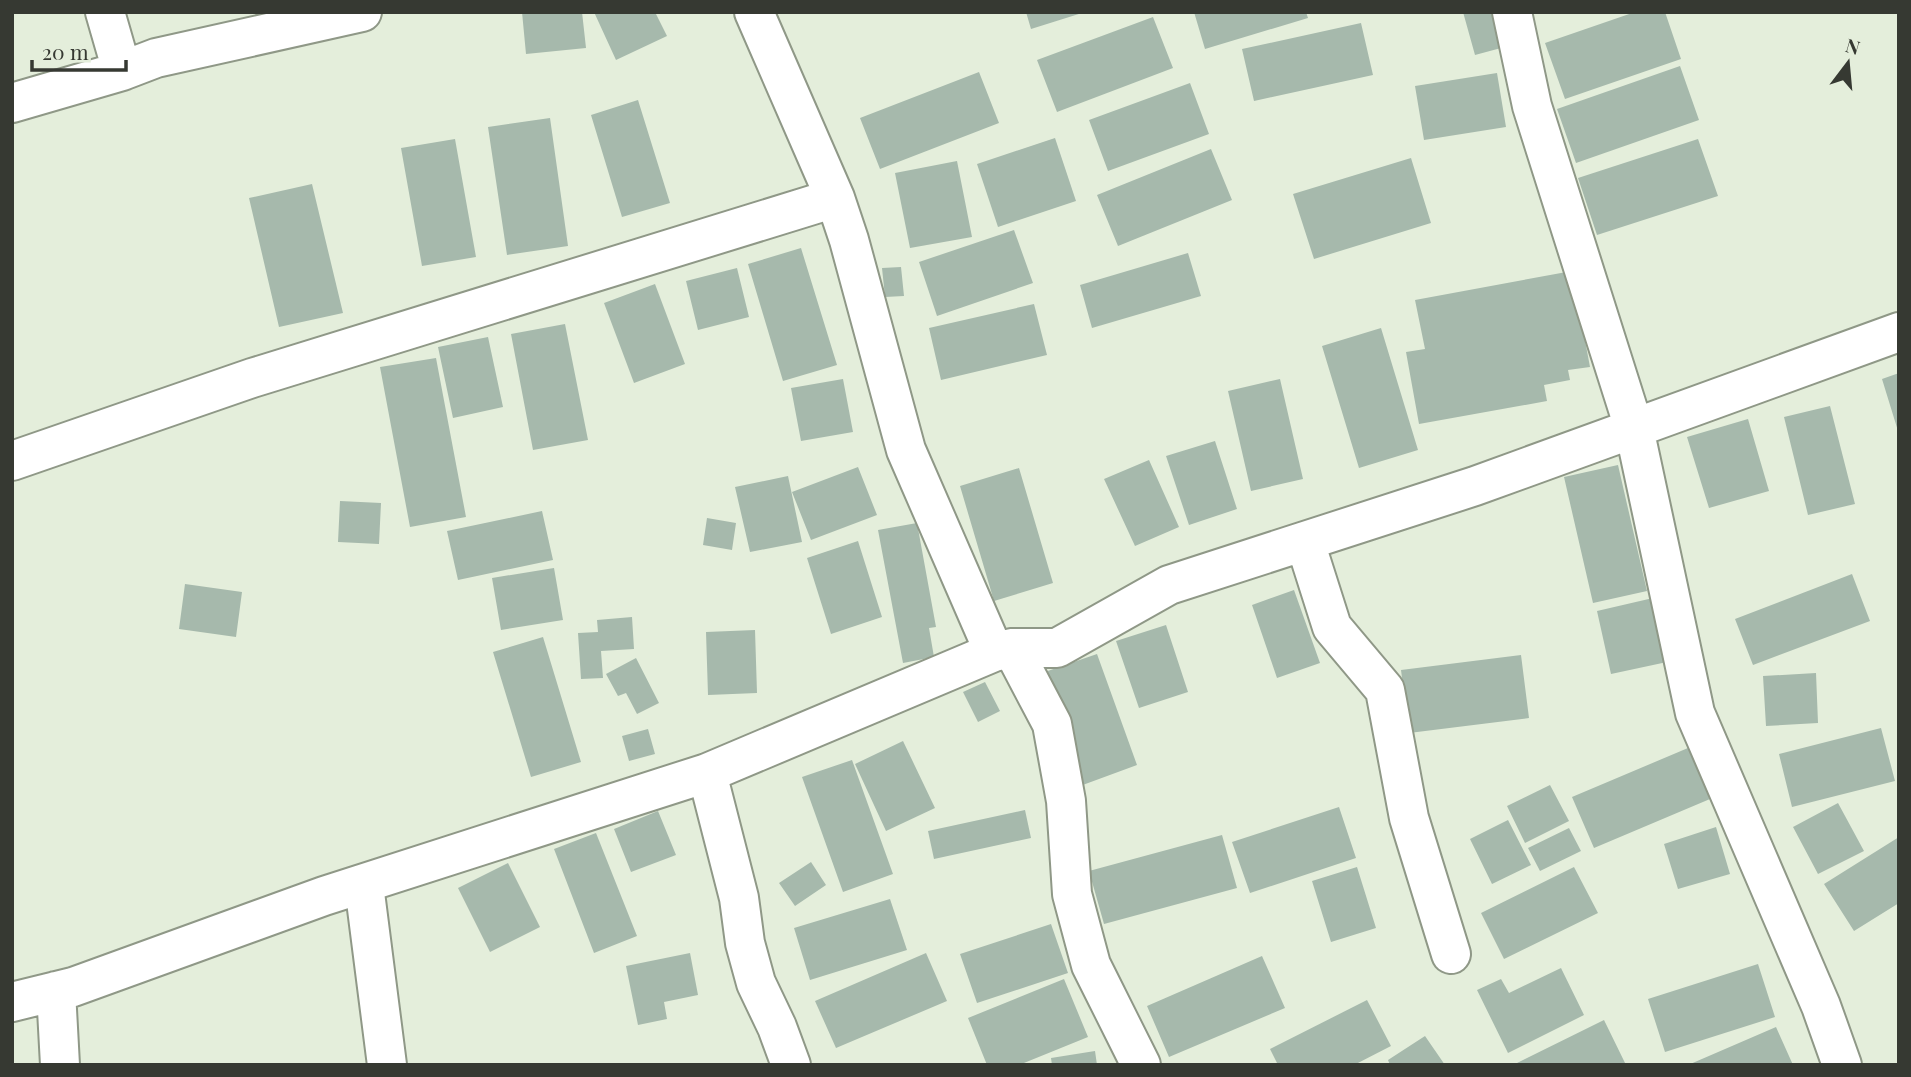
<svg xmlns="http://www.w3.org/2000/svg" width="1911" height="1077" viewBox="0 0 1911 1077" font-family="'Playfair Display',serif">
<rect width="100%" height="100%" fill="#e4eedb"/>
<path fill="#a6b9ac" d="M522,12H582L586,48L526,54Z
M594,12H655L667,36L616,60Z
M1026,12H1082V13L1031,29Z
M1194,12H1306L1308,18L1205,49Z
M1463,12H1491L1501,48L1475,55Z
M1635,12H1665L1681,59L1565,99L1545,43Z
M1153,17L1173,68L1057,112L1037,60Z
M1361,23L1373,75L1254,101L1242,49Z
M1680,66L1699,120L1576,163L1557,109Z
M979,72L999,123L880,169L860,118Z
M1497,73L1506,127L1424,140L1415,86Z
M1190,83L1209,134L1108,171L1089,120Z
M638,100L670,203L622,217L591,115Z
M550,118L568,246L507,255L488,127Z
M1055,138L1076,201L998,227L977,164Z
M455,139L476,257L422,266L401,148Z
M1698,139L1718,196L1597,235L1578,178Z
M1211,149L1232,200L1118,246L1097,195Z
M1411,158L1431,223L1314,259L1293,194Z
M957,161L972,237L910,248L895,173Z
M312,184L343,313L279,327L249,198Z
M1014,230L1033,283L937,316L919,262Z
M801,248L837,365L783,381L748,264Z
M1188,253L1201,296L1092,328L1080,285Z
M901,267L904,296L885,297L882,268Z
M737,268L749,317L698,330L686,281Z
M1572,271L1590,367L1568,370L1570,380L1544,385L1547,401L1419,424L1406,352L1425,349L1415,300Z
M655,284L685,364L634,383L604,303Z
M1034,304L1047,355L941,380L929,328Z
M565,324L588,440L533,450L511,334Z
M1381,328L1418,450L1359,468L1322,346Z
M488,337L503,407L453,418L438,347Z
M436,358L466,517L410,527L380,367Z
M1899,373V431H1898L1882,379Z
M843,379L853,432L801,441L791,388Z
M1280,379L1303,479L1251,491L1228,391Z
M1830,406L1855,504L1808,515L1784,417Z
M1748,419L1769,491L1709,508L1687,437Z
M1215,441L1237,509L1189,525L1166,456Z
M1149,460L1179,527L1135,546L1104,479Z
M1618,465L1647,591L1593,603L1564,477Z
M858,467L877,515L811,540L792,492Z
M1019,468L1053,583L994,601L960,486Z
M788,476L802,542L750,552L735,487Z
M340,501L381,503L379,544L338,542Z
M542,511L553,560L458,580L447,531Z
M707,518L736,523L732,550L703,545Z
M917,523L936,627L929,628L934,657L903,663L878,530Z
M858,541L882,617L831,634L807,558Z
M554,568L563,620L501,630L492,578Z
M1852,574L1870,621L1753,665L1735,619Z
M185,584L242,592L236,637L179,629Z
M1294,590L1320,663L1277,678L1252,605Z
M1653,598L1667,662L1611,674L1597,611Z
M632,617L634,649L601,651L603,678L581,679L578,633L598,632L597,620Z
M1166,625L1188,692L1139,708L1116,641Z
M755,630L757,693L708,695L706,632Z
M543,637L581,762L531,777L493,652Z
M1097,654L1137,765L1080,786L1039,674Z
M1521,655L1529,718L1409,733L1401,670Z
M636,658L659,703L637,714L626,693L618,696L606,674Z
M1816,673L1818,723L1766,726L1763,676Z
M985,682L1000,711L978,722L963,692Z
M1881,728L1895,781L1792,807L1779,754Z
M648,729L655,754L629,761L622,736Z
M903,741L935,808L886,831L855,764Z
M1688,748L1710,799L1594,848L1572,797Z
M852,760L893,874L843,892L802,777Z
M1550,785L1569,821L1525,843L1507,806Z
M1838,803L1864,851L1818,874L1793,827Z
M1339,807L1356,858L1250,893L1232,842Z
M1025,810L1031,838L934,859L928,831Z
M658,811L676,855L631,872L614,829Z
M1508,820L1531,865L1492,884L1470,839Z
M1716,827L1730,874L1678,889L1664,844Z
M1569,828L1581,851L1540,871L1528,848Z
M596,833L637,936L594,953L554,849Z
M1222,835L1237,888L1104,924L1089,871Z
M1899,837V903L1854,931L1824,884Z
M811,862L826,885L795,906L779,883Z
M508,863L540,927L490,952L458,888Z
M1357,867L1376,928L1331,942L1312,881Z
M1574,867L1598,913L1504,959L1481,913Z
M890,899L907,950L810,980L794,928Z
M1051,924L1068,973L977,1003L960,954Z
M690,953L698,995L664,1002L667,1019L638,1025L626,966Z
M926,953L947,1001L836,1048L815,1001Z
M1262,956L1285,1008L1169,1057L1147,1006Z
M1758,964L1775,1017L1665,1052L1648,999Z
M1561,968L1584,1015L1508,1053L1477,990L1501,979L1509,993Z
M1064,979L1088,1037L1019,1065H987L968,1018Z
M1367,1000L1391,1046L1354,1065H1278L1270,1049Z
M1604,1020L1626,1065H1513Z
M1776,1027L1793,1065H1688Z
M1425,1036L1445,1065H1390L1388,1060Z
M1095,1051L1097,1065H1052L1051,1058Z"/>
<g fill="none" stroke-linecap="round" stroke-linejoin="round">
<g stroke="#8f9887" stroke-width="42">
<path id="minor" d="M105,12L122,71
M754,12L835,198L849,240L906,450L994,652
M1512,12L1532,106L1634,428L1695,713L1821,1006L1842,1065
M12,103L122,71L156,58L362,12
M12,461L252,378L835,198
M1305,542L1332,627L1385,690L1409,818L1451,954
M1012,648L1052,724L1066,801L1072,894L1091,965L1141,1065
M707,773L739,898L745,943L756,983L777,1027L791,1065
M364,885L387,1065
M56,991L60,1065
M12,1002L73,987L324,896L707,773L994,652L1012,648H1057L1169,585L1475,486L1899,332"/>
</g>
<use href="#minor" stroke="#fff" stroke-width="38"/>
</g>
<rect width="1911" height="1077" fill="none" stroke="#363932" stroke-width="28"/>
<g transform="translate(1848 63) rotate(16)" stroke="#e4eedb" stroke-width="5" paint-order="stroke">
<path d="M0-5L12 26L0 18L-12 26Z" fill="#363932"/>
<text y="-10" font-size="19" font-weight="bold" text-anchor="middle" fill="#363932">N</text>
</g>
<path d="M32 60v10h94v-10" fill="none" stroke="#363932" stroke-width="3.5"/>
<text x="42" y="60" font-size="21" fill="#363932" stroke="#e4eedb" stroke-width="5" paint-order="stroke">20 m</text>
</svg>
